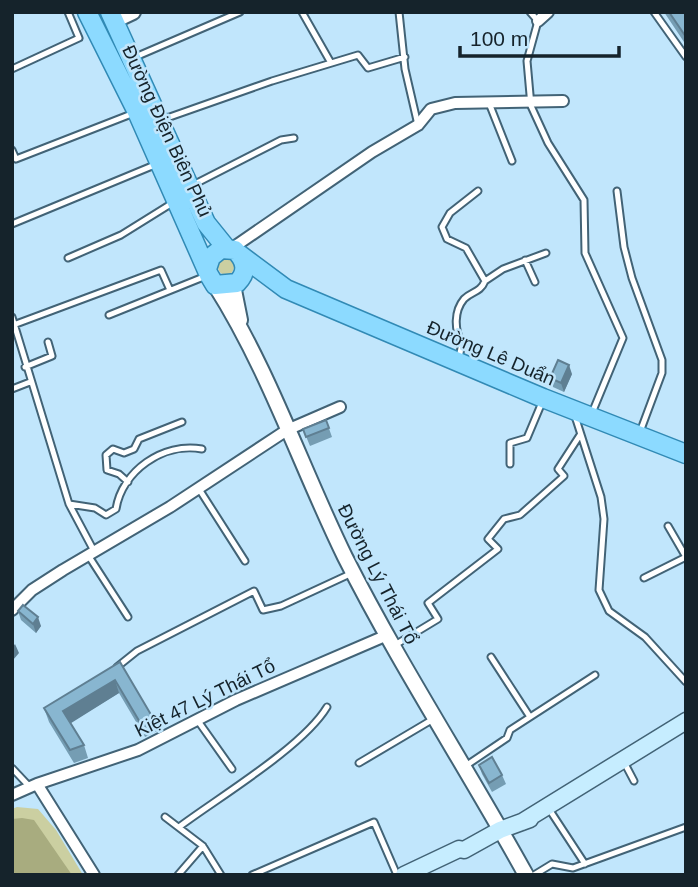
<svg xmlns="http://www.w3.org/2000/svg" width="698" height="887" viewBox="0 0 698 887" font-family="Helvetica,sans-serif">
<rect width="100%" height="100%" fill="#c1e6fc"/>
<path fill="#cbcfa1" d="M218 267a8 8 0 1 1 16 0a8 8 0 1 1-16 0Z
M17,807L38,809L56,830L83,875H12V809Z"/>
<path fill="#a8ac7f" d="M22,818L34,820L72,875H12V819Z"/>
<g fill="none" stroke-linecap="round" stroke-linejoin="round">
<g stroke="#426376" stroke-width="9">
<path id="service" d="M302,12L331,63
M399,12L405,69L418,125
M530,12L538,21L527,61L531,106L548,143L584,200L585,253L623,338L592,413
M654,12L686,57
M133,58L240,12
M12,69L79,38L68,12
M489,103L512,161
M164,119L272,81L358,55L368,68L405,57
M12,150L16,159L134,113
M191,186L281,140L294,138
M617,191L624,247L632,278L662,360V373L640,432
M12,224L157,164
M68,258L121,235L174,202
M525,260L535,282
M485,281L503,269L546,253
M109,315L206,276
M12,317L69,504L94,551
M16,324L161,270L170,290
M459,358L462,343C454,330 454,311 464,299C472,291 480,293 485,281L466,248L447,239L442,227L450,213L478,191
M25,367L52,356L48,342
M12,389L30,382
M575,416L601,497L604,519L599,590L609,611L645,637L686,682
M510,464V443L527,438L543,400
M128,482L119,474L107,470L106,455L113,449L124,453L134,449L139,439L182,422
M199,489L245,561
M69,504L95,508L106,515L116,509C122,471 163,442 202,449
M668,526L686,557
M88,555L128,617
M644,578L686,557
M395,645L438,619L428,603L498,549L488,539L504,519L520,515L564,476L558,469L580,435
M491,657L530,717
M117,667L137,651L254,591L263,610L281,606L350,574
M198,721L232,769
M624,762L634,781
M359,763L435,718
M464,767L507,738L510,730L595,675
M12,768L29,786
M549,809L585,864
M165,817L203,846L221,875
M179,827C219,797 303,747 327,707
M178,875L203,846
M252,875L374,822L397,875
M534,875L552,864L573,868L686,827"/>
</g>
<g stroke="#426376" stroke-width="14">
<path id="minor" d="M538,21L548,12
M231,249L372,152L418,125L431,109L455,103L563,101
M12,610L32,590L63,570L170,507L287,430L340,407
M37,784L94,875
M12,795L37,784L138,750L236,700L385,636"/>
</g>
<g stroke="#426376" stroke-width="18">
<path id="tertiary" d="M114,21L133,12
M215,285C269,370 301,467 345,557C400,666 467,768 526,875
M233,285L240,320"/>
</g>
<g stroke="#426376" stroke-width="19">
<path id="secondary" d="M522,822L686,721
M404,875L459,849L464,850L500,830L530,819"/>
</g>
<g stroke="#318ab5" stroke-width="21">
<path id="primary" d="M87,12L137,112L209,275L215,285L237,283C248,272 246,261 235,250L221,249L211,257L207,269
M110,12L206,223L227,249
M239,254L286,289L543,398L686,454"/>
</g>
<use href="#service" stroke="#fff" stroke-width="5"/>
<use href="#minor" stroke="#fff" stroke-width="10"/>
<use href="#tertiary" stroke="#fff" stroke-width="14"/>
<use href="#secondary" stroke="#c6edff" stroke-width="16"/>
<use href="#primary" stroke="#8cdaff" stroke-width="18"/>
</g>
<path fill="#759db3" d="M664,12H686V45Z
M572,374L564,392L553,387L550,378Z
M326,420L332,437L310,446L303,429Z
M18,611L41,626L36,633L21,620Z
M120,662L153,718L157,731L145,737L119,693L70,723L84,745L88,758L74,763L49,722L44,708Z
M479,765L502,775L506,784L492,792L482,774Z"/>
<path fill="#5f7f92" d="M569,365L572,374L564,392L561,383Z
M38,617L41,626L36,633L33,624Z
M15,644L19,653L13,660L12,648Z
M115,680L119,693L68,725L63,711Z"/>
<path fill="#88b6d0" stroke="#5f7f92" stroke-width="2" d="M669,12H686V37Z
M558,360L569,365L561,383L550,378Z
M326,420L329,428L306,437L303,429Z
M23,605L38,617L33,624L18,611Z
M120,662L153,718L141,724L115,680L63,711L84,745L70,750L44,708Z
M492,757L502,775L489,783L479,765Z"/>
<g text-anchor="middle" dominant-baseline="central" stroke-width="5" stroke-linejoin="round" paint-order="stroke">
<g font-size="19" fill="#15232b" stroke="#c1e6fc">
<text transform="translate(167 131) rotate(65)">Đường Điện Biên Phủ</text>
<text transform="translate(491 353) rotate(23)">Đường Lê Duẩn</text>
<text transform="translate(378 574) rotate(63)">Đường Lý Thái Tổ</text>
<text transform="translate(205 698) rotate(-26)">Kiệt 47 Lý Thái Tổ</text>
</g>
</g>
<rect width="698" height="887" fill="none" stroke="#15232b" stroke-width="28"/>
<path d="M460 46v10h159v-10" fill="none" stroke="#15232b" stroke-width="3.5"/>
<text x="470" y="46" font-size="21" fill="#15232b" stroke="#c1e6fc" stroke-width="5" paint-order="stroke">100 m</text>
</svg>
